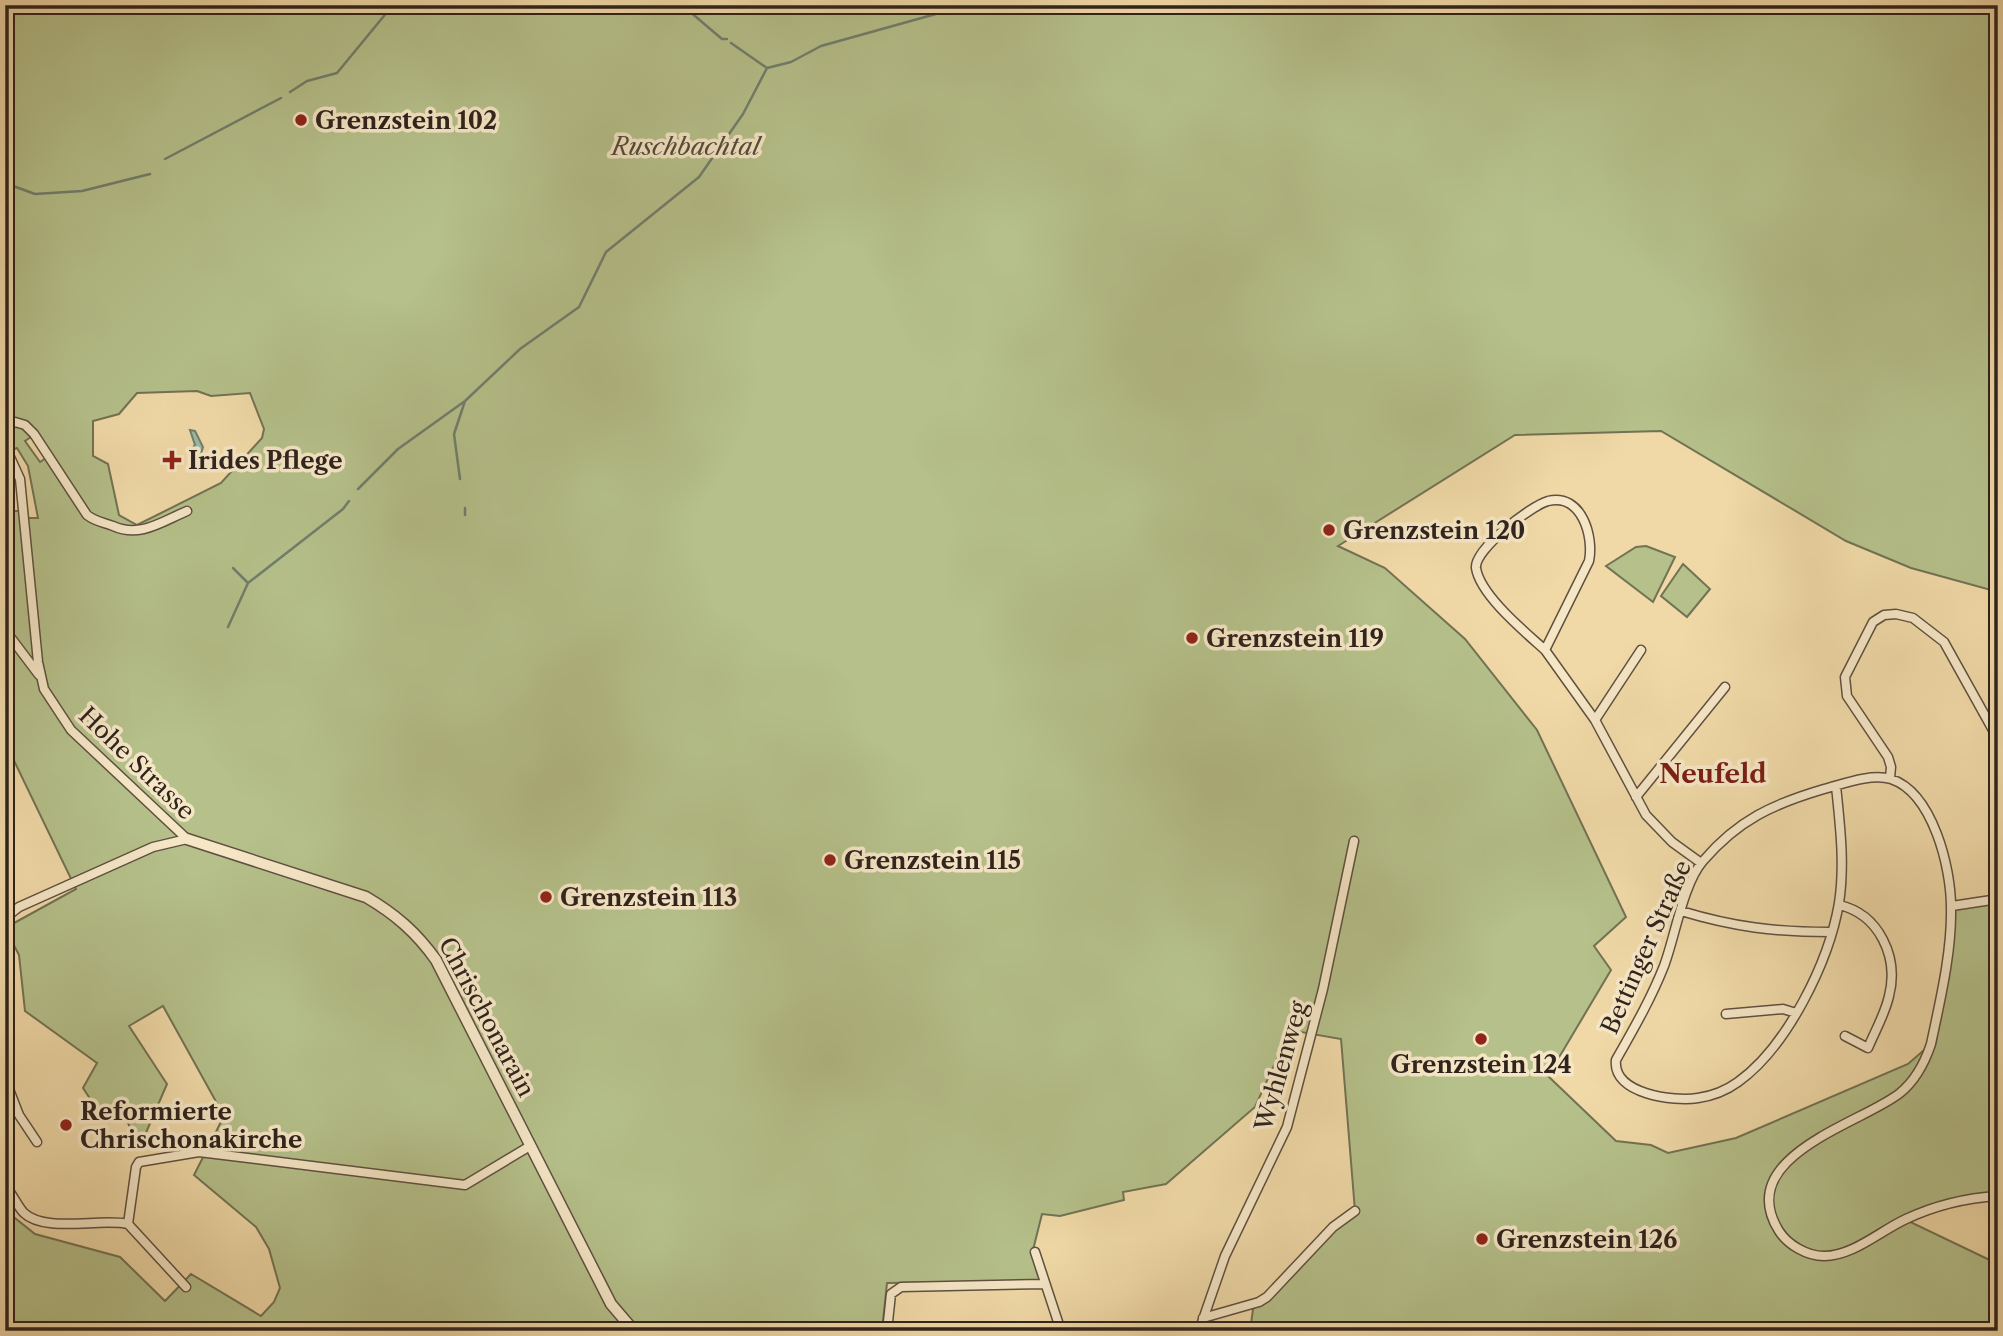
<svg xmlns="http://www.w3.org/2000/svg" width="2003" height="1336" viewBox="0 0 2003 1336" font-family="'Libre Caslon Text',serif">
<rect width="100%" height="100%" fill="#f0d9a7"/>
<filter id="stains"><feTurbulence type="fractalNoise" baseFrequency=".00286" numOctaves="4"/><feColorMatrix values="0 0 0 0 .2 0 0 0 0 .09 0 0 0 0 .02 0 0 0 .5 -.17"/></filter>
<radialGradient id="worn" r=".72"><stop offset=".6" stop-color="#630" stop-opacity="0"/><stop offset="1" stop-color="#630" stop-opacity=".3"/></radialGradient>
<path fill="#b5c08a" stroke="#727254" stroke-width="2" fill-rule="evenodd" d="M5,5H1998V592L1911,568L1846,541L1661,431L1515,435L1338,546L1385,568L1465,639L1537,730L1626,917L1594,946L1611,970L1548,1076L1616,1141L1651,1145L1668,1153L1736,1138L1908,1064L1931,1044L1952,906L1998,899V1196L1972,1197L1906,1220L1998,1264V1331H1250L1253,1309L1355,1211L1341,1039L1290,1030L1255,1107L1166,1184L1123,1192L1124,1200L1060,1216L1042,1214L1032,1254L1040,1281L887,1283L882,1331H5V1210L35,1234L120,1257L165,1301L191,1274L261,1316L274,1302L280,1288L269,1249L256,1227L194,1175L224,1116L163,1006L129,1026L167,1084L139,1149L126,1118L104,1120L83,1088L97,1063L25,1011L19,955L5,928L76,889L5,742V683L13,678L5,667V483L10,511H24L25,518H38L28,466L17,448L7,452L9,456L5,458ZM197,391L211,396L250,393L264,429L262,438L221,483L137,525L119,515L108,464L93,456V421L119,414L137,393ZM31,437L46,458L40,462L25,441Z
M1646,546L1675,557L1653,602L1606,566L1636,547Z
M1683,564L1710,589L1687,617L1661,596Z"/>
<path fill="#9bbaa3" stroke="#707e6d" stroke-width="2" d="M190,430L195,431L203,447L200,457L195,460L189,452L195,445Z"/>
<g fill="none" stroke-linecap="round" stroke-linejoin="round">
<path stroke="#707e6d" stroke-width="2.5" d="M682,5L722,39H727
M731,43L767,68L791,62L821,46L943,12L953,5
M290,92L307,81L337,73L393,5
M165,159L281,98
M5,183L35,194L82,191L150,174
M460,479L454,434L465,401
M358,489L398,449L465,401L520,349L579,307L606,252L699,177L743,114L767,68
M465,515V508
M233,568L248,583
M228,627L248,583L343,509L349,501"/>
<g stroke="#5f5040" stroke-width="11">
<path id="minor" d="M5,427L15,422L25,425L34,434L87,515C96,522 103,522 113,526C140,538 161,522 187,511
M5,446L20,479L38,662L44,689L71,730L187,839
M5,630L39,675
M1545,650C1525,632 1480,595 1476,568C1474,550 1530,506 1548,501C1582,493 1594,537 1589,561L1545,650L1595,720L1646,815L1672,842L1701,863
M1595,720L1641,650
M1890,778L1891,767L1888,757L1847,696L1845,677L1873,622L1884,615L1896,614L1913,618L1944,642L1998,739
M1836,786C1840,825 1845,864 1839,903C1829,962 1787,1047 1738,1082C1727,1090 1712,1096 1698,1098C1674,1102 1612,1094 1616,1060C1633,1030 1651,999 1664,966C1675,937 1683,884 1703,861C1738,820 1773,804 1824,789C1843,784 1871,773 1891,779C1933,793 1951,868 1951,907C1952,952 1940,1001 1931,1044C1925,1062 1916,1080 1900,1093C1863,1123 1732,1156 1779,1231C1788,1245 1807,1256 1824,1256C1853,1256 1880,1231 1906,1219C1936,1205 1965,1198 1998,1196
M1636,797L1725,687
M1839,905C1879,914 1899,957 1889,996C1885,1014 1875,1031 1868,1048L1845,1036
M1952,906L1998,899
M1681,911C1734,927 1775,932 1830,932
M5,918L19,907L153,847L187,839
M1726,1014L1783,1009L1796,1013
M5,1079L19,1115L37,1142
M5,1186C13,1194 17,1206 24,1213C45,1233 100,1218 128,1224
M128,1224L136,1167L139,1162L199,1152L465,1185L530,1146
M128,1224L186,1287
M1035,1252L1061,1331
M1203,1318L1259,1302L1267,1297L1333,1227L1355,1211
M887,1331L891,1294L901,1287L1045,1284
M1199,1331L1225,1256L1287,1127L1323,989L1354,841"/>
</g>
<g stroke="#5f5040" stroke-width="13">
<path id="tertiary" d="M187,839L366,897C395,914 416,932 436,960L611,1304L634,1331"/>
</g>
<use href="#minor" stroke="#f5e6c6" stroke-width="8"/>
<use href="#tertiary" stroke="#f5e6c6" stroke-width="10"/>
</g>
<g fill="#8f2418" stroke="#f5e6c6" stroke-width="2.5">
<circle cx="301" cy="120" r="7"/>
<path d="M168.5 449.5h7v7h7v7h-7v7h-7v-7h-7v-7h7z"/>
<circle cx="1329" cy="530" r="7"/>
<circle cx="1192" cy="638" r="7"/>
<circle cx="830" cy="860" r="7"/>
<circle cx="546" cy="897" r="7"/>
<circle cx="1481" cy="1039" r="7"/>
<circle cx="66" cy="1125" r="7"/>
<circle cx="1482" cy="1239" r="7"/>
</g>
<g text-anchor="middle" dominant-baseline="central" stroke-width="7" stroke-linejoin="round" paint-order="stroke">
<g font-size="24" font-weight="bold" fill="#2f231d" stroke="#f5e6c6" text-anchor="start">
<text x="315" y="120">Grenzstein 102</text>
<text x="188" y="460">Irides Pflege</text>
<text x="1343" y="530">Grenzstein 120</text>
<text x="1206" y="638">Grenzstein 119</text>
<text x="844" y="860">Grenzstein 115</text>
<text x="560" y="897">Grenzstein 113</text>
<text x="1481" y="1064" text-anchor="middle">Grenzstein 124</text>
<text x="80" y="1111">Reformierte<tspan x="80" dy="28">Chrischonakirche</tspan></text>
<text x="1496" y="1239">Grenzstein 126</text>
</g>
<g font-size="24" font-style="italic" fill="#504a38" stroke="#f5e6c6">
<text x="686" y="146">Ruschbachtal</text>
</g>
<g font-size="24" fill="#2f231d" stroke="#f5e6c6">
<text transform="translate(137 763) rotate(44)">Hohe Strasse</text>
<text transform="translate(1646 947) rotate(-66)">Bettinger Straße</text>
<text transform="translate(487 1017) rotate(62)">Chrischonarain</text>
<text transform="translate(1281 1066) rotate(-74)">Wyhlenweg</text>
</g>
<g font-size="26" font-weight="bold" fill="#7a1f14" stroke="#f5e6c6">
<text x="1713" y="774">Neufeld</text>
</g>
</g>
<rect width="2003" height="1336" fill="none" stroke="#f0d9a7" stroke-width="28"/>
<rect x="7" y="7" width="1989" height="1322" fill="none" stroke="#2f231d" stroke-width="3.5"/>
<rect x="14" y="14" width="1975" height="1308" fill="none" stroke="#2f231d" stroke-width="2"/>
<rect width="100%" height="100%" filter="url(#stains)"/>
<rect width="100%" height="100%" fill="url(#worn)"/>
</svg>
